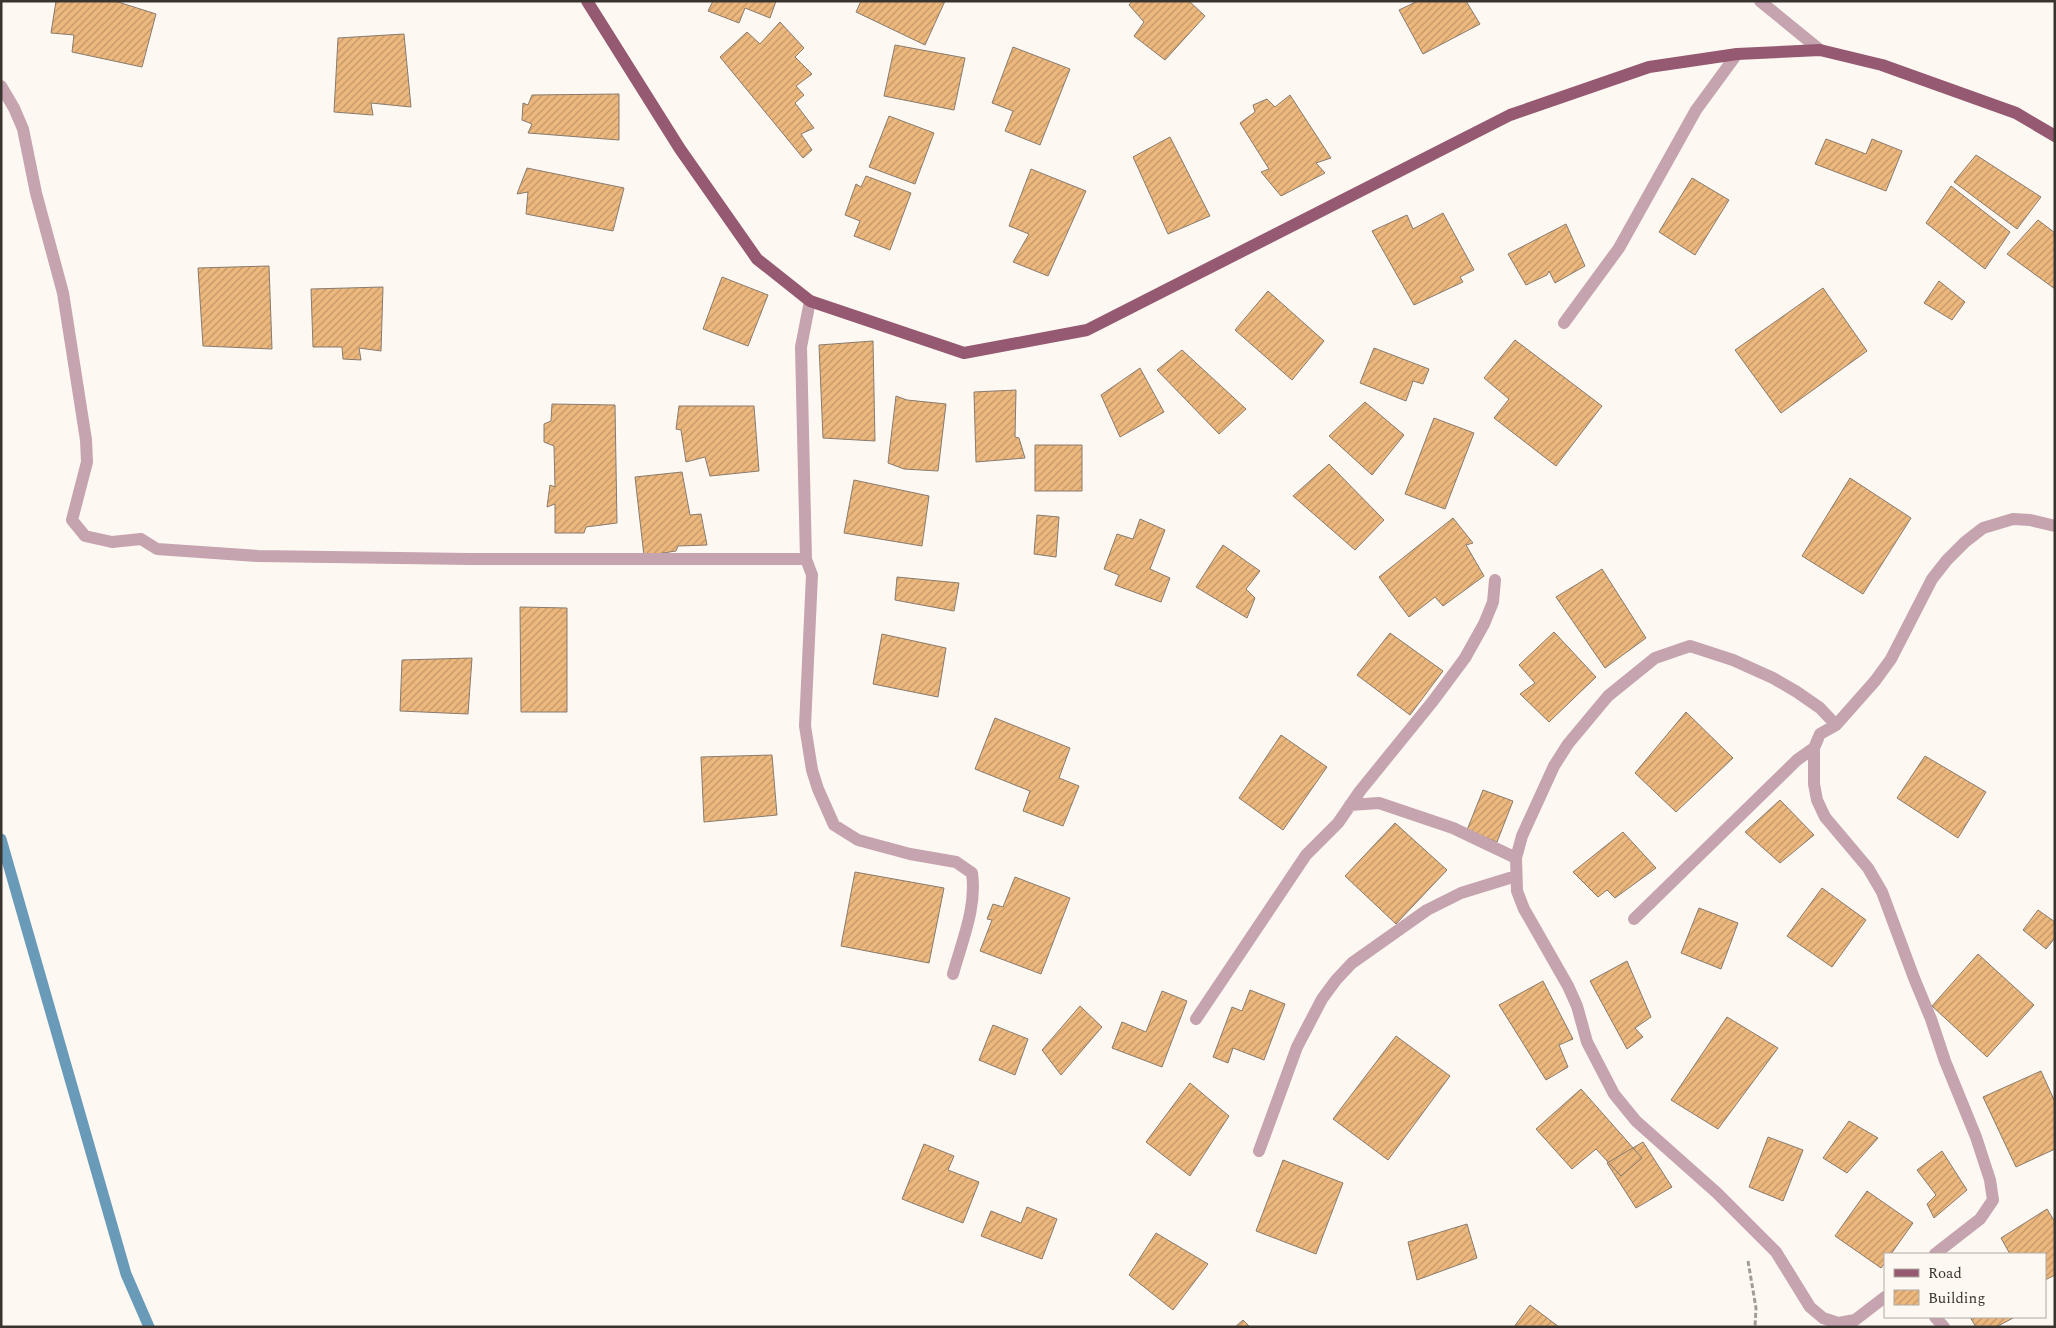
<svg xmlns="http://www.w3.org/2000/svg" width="2056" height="1328" viewBox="0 0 2056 1328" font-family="Spectral,serif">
<defs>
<pattern id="building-hatch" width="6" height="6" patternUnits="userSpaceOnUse" patternTransform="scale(1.25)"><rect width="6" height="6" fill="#edb87d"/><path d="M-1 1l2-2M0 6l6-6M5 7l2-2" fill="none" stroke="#c19667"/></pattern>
</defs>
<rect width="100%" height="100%" fill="#fef8f2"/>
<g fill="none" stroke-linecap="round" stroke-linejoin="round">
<path stroke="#699bb9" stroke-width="11" d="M1,839L126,1274L149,1327"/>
</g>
<path fill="url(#building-hatch)" stroke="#887b6e" d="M56,1H115L156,14L142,67L72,52L74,35L51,33Z
M713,1H776L770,18L745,8L739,23L708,11Z
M861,1H945L925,45L856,12Z
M1132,1H1189L1205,16L1165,60L1134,36L1144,22L1129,5Z
M1418,1H1466L1480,24L1423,54L1399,10Z
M780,22L804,48L795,57L812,74L796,86L804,95L795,103L814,128L801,134L812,150L803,158L720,57L747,32L760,44Z
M404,34L411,107L371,103L373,115L334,112L338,38Z
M895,45L965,58L954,110L884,96Z
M1013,47L1070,69L1040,145L1005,131L1013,111L992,103Z
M619,94V140L528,133L532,124L522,120L523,103L528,105L532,95Z
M1290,95L1331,158L1316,163L1325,173L1281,196L1261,172L1269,169L1240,123L1255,112L1253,105L1267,99L1275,107Z
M889,116L934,133L915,184L869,167Z
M1170,137L1210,216L1168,234L1133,157Z
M1826,139L1866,154L1872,139L1902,151L1886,191L1815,164Z
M1976,155L2041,197L2017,229L1954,182Z
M527,168L624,188L613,231L526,214L528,192L517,194Z
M1031,169L1086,191L1048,276L1013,262L1029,234L1009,226Z
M866,176L911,193L890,250L854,236L860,221L845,215L856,184L861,187Z
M1692,178L1729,200L1695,255L1659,232Z
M1951,186L2010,232L1985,269L1926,223Z
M1443,213L1474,270L1460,277L1463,282L1414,305L1372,231L1407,215L1413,229Z
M2038,220L2055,233V289L2007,254Z
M1566,224L1585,266L1555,283L1549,271L1547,275L1526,285L1508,254Z
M269,266L272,349L203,346L198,268Z
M722,277L768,295L748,346L703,329Z
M1939,281L1965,302L1952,320L1924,303Z
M383,287L381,351L359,348L361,360L343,359L342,347H313L311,289Z
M1823,288L1867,351L1781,413L1735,350Z
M1268,291L1324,341L1292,380L1235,330Z
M1515,340L1602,406L1556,466L1494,418L1509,399L1484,378Z
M873,341L875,441L823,438L819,345Z
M1374,348L1429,369L1423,384L1413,381L1406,401L1360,383Z
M1182,350L1246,409L1219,434L1157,370Z
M1140,368L1164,412L1120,437L1101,395Z
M1016,390L1015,437L1019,438L1025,458L976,462L974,392Z
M896,396L907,400L946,404L938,471L904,469L888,463Z
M1365,402L1404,435L1372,475L1329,436Z
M552,404L615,405L617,523L586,527L584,533H555V504L547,507L550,485L555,487L554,446L544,442V424L551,421Z
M679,406H754L759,471L710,476L705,457L686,462L681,430L676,429Z
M1434,418L1474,433L1445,509L1405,494Z
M1035,445H1082V491H1035Z
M1329,464L1384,520L1355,550L1293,496Z
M682,472L690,515L701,514L707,545L678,546L676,551L644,556L635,477Z
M1850,478L1911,518L1863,594L1802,556Z
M854,480L929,496L922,546L844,533Z
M1037,515L1059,517L1056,557L1034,554Z
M1453,518L1473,543L1466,545L1484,576L1443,606L1435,597L1409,617L1379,577Z
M1140,519L1165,530L1150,569L1170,578L1161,602L1115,585L1119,575L1104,569L1117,534L1133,539Z
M1223,545L1260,571L1246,589L1255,598L1247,618L1196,587Z
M1602,569L1646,638L1605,668L1556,597Z
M897,577L959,583L954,611L895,600Z
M520,607L567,608V712H521Z
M1554,632L1596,677L1549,722L1520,694L1535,683L1519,665Z
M1390,633L1443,671L1410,715L1357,675Z
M882,634L946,648L938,697L873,684Z
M472,658L468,714L400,711L402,660Z
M1686,712L1733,758L1676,812L1635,773Z
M995,718L1070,748L1059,778L1079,786L1063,826L1023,811L1030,791L975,769Z
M1281,735L1327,767L1283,830L1239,798Z
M772,755L777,815L704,822L701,757Z
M1925,756L1986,792L1958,838L1897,798Z
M1483,790L1513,801L1497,842L1467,830Z
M1780,800L1814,835L1780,863L1745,832Z
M1395,823L1447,870L1396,924L1345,876Z
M1623,832L1656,868L1615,898L1607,890L1598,897L1573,872Z
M855,872L944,888L929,963L841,946Z
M1015,877L1070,898L1041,974L980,951L992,920L987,919L993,904L1003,907Z
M1822,888L1866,920L1832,967L1787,936Z
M1699,908L1738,923L1721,969L1681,953Z
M2038,910L2055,922V938L2046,949L2023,930Z
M1978,954L2034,1005L1987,1057L1932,1006Z
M1627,961L1651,1017L1635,1028L1643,1037L1627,1049L1590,981Z
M1543,981L1573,1039L1559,1045L1568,1067L1546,1080L1499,1005Z
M1250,990L1285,1004L1264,1060L1233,1048L1228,1063L1213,1057L1232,1007L1242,1011Z
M1162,991L1187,1001L1162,1067L1112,1048L1122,1022L1146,1032Z
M1080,1006L1102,1027L1061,1075L1042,1050Z
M1727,1017L1778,1048L1718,1129L1671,1100Z
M993,1025L1028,1039L1015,1075L979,1060Z
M1396,1036L1450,1076L1388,1160L1333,1119Z
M2041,1071L2055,1102V1149L2016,1167L1983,1097Z
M1190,1083L1229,1116L1190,1176L1146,1142Z
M1581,1089L1642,1158L1621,1176L1596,1149L1572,1169L1536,1129Z
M1849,1121L1878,1138L1847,1173L1823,1158Z
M1768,1137L1803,1150L1783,1201L1749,1187Z
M1643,1142L1672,1187L1636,1208L1607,1163Z
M924,1144L954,1156L948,1170L979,1182L963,1223L902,1199Z
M1942,1151L1967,1190L1934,1218L1927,1204L1936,1195L1917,1170Z
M1283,1160L1343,1183L1316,1254L1256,1231Z
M1867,1191L1913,1223L1891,1254H1885V1263L1881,1268L1835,1236Z
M1027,1207L1057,1219L1042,1259L981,1236L991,1211L1021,1223Z
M2047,1209L2055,1222V1275L2045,1280V1254H2010L2001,1238Z
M1467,1224L1477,1258L1417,1280L1408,1242Z
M1156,1233L1208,1264L1173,1310L1129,1275Z
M1530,1305L1559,1327H1514Z
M1970,1317H2015L1996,1327H1976Z
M1243,1320L1250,1327H1235Z"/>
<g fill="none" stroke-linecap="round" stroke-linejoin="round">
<path stroke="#a29c96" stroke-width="3" stroke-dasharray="5 2.5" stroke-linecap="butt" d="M1748,1261L1756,1308L1755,1327"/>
<path stroke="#c5a3af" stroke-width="12" d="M1760,1L1820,50
M1,86L14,108L23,129L36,193L63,293L86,440L87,462L72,520L85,536L112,542L141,539L157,549L258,556L470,559H806
M810,301L801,347L806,559L812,575L805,726L812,770L818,789L834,825L858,840L910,854L956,862L972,873C977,907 962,941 953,974
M1564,323L1619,248L1696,110L1737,54
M1836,725L1820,708L1797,692L1773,678L1733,660L1690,646L1655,658L1608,696L1568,744L1554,766L1522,836L1516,858L1517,891L1524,909L1568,986L1577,1006L1587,1042L1614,1094L1636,1121L1717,1193L1776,1252L1810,1307L1823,1318L1838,1323L1855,1320L1885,1297
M1350,805L1379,803L1453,828L1516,858
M1634,919L1797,760L1814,748
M1196,1019L1306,855L1338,823L1360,791L1433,701L1465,658L1484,624L1493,602L1495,580
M1259,1151L1297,1047L1322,999L1336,980L1352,963L1427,910L1461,893L1516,876
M1935,1254L1980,1219L1993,1200L1990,1180L1976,1137L1945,1061L1931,1019L1914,978L1882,892L1868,868L1825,817L1817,800L1814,784V748L1820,734L1836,725L1875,681L1891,659L1932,579L1947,560L1965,542L1983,528L2013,519L2030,520L2055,526
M1935,1317L1944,1327"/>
<path stroke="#955a72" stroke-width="12" d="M587,1L680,149L757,259L810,301L964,353L1087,330L1510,115L1649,67L1737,54L1820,50L1882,65L2016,113L2055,136"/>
</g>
<rect width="2056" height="1328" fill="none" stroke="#3a342e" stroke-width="5"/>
<rect x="1884" y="1253" width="162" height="65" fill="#fef8f2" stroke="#b0aaa4"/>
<rect x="1894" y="1269" width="25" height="8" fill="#955a72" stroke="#b0aaa4"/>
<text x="1928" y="1278" font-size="15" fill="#3a342e">Road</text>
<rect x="1894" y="1290" width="25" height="15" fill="url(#building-hatch)" stroke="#b0aaa4"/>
<text x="1928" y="1303" font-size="15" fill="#3a342e">Building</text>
</svg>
